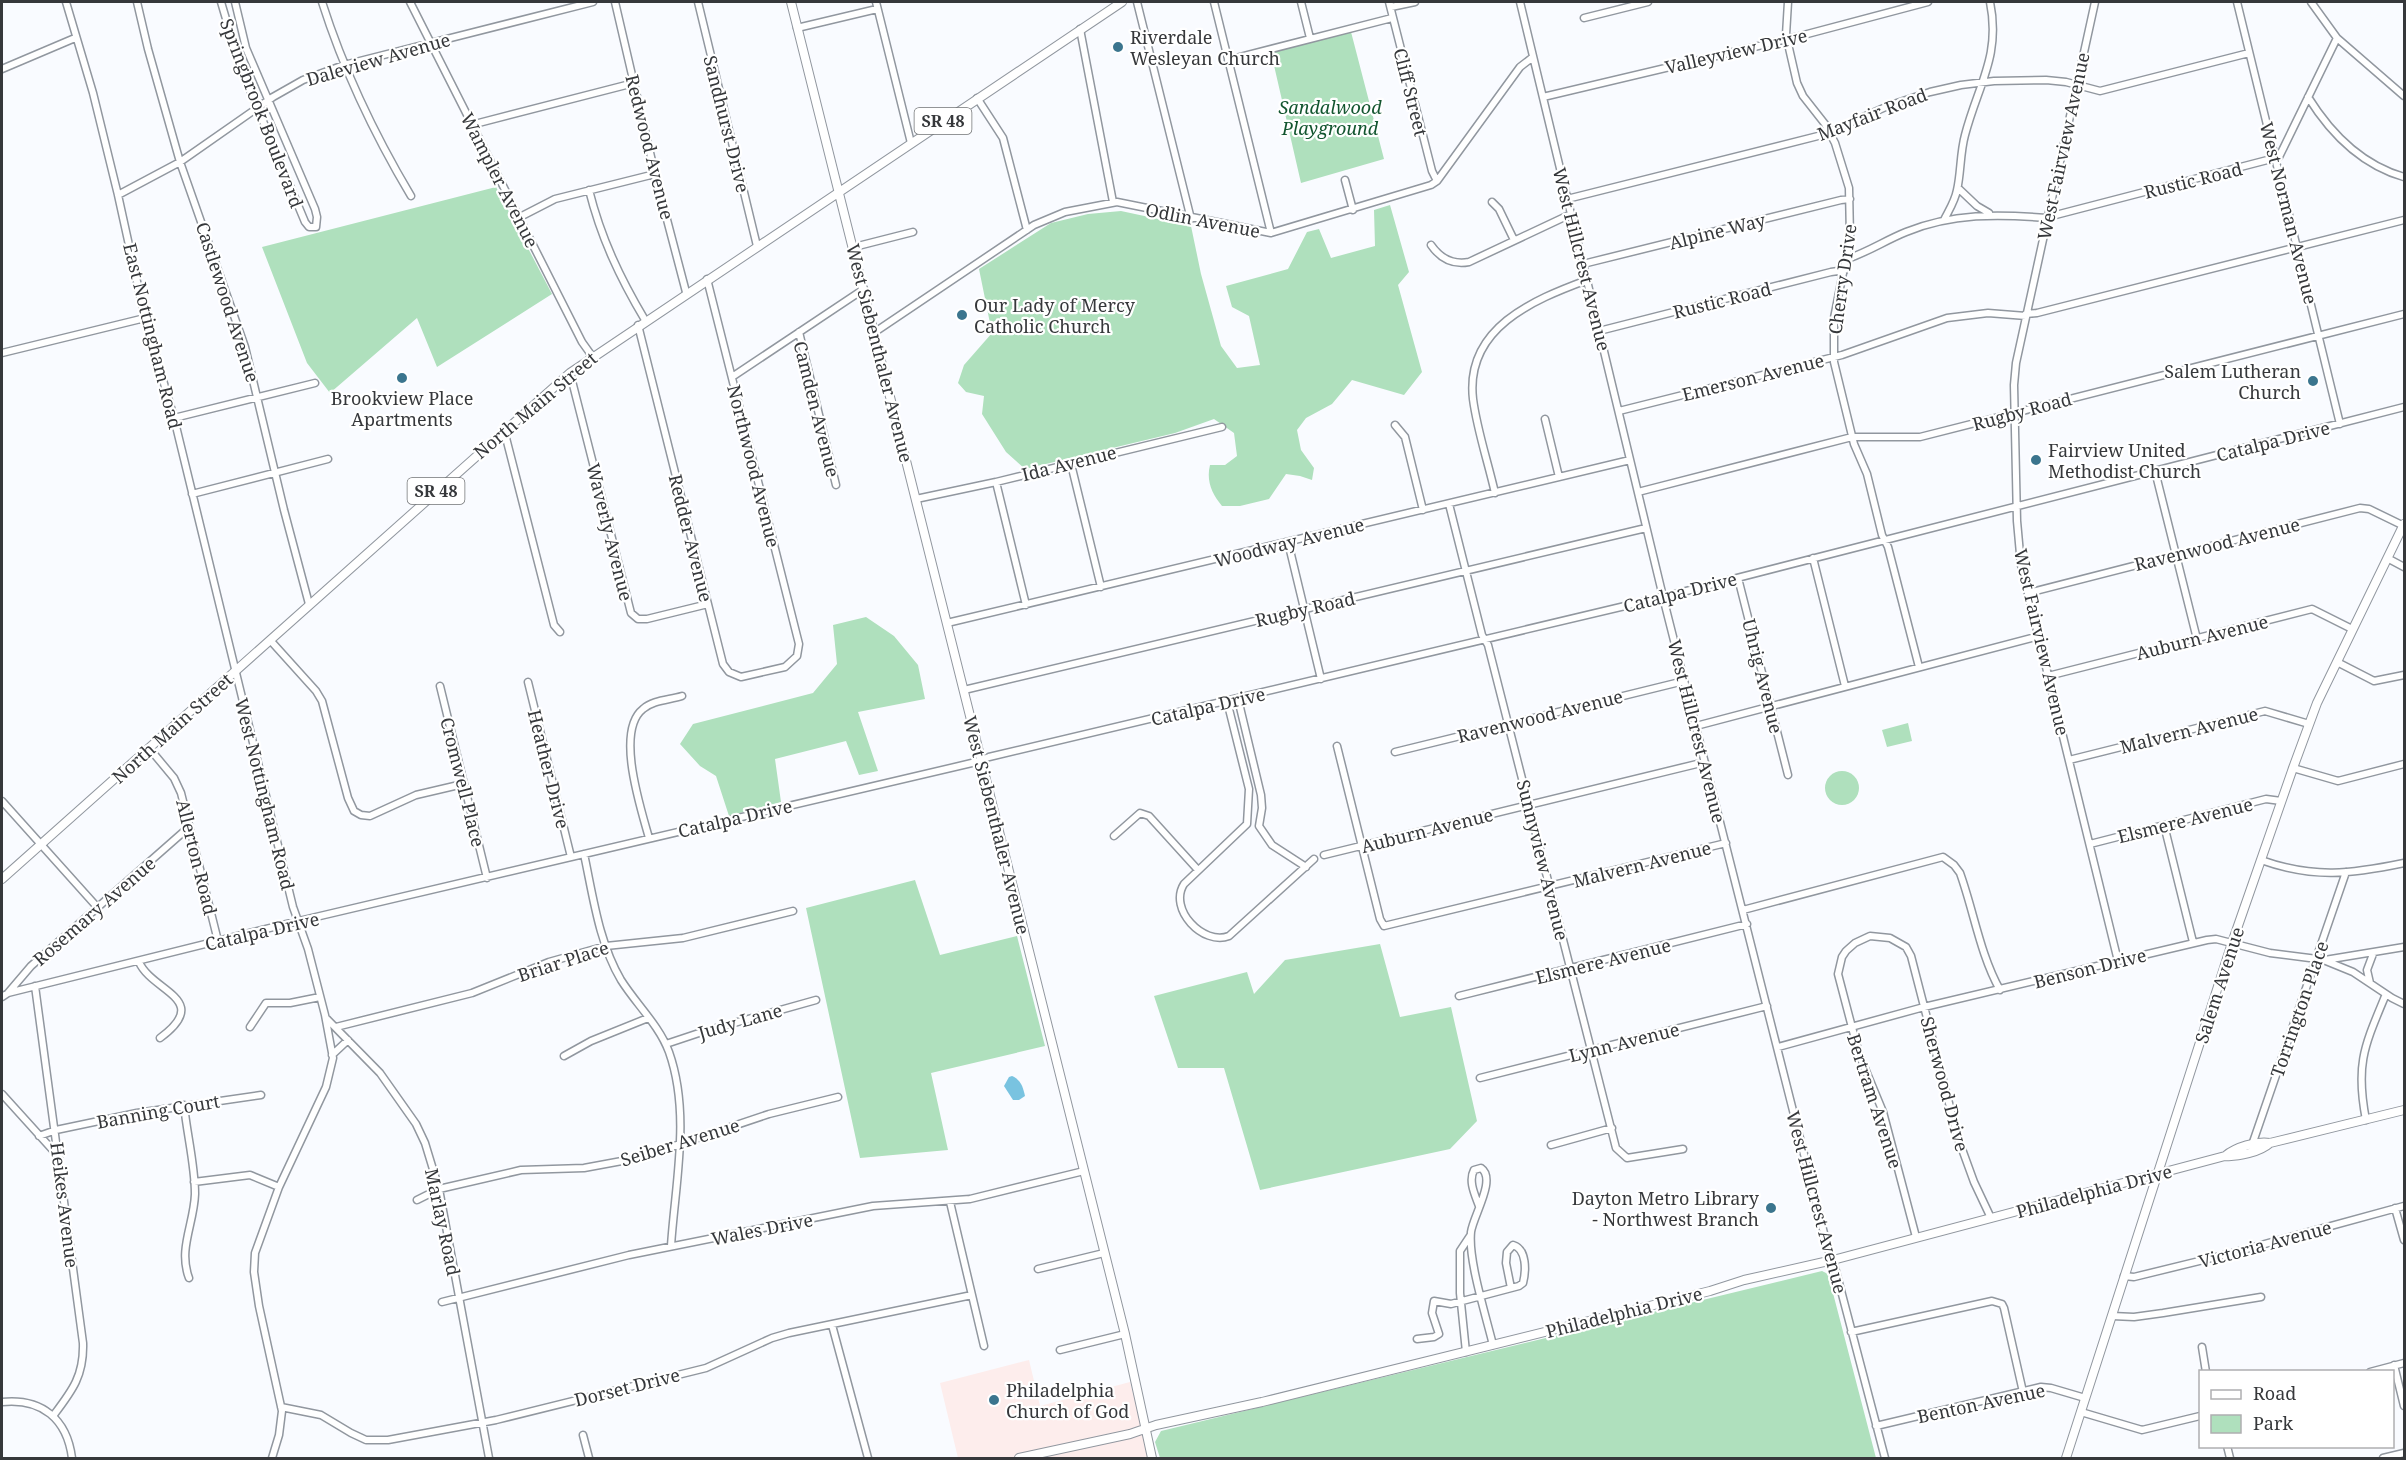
<svg xmlns="http://www.w3.org/2000/svg" width="2406" height="1460" viewBox="0 0 2406 1460" font-family="'Noto Serif',serif">
<rect width="100%" height="100%" fill="#f9fbff"/>
<path fill="#fdedec" d="M1029,1360L1040,1406L1130,1382L1149,1458H958L940,1383Z"/>
<path fill="#afe0bd" d="M1350,28L1384,159L1301,183L1270,48Z
M496,187L552,294L437,367L417,318L330,393L307,363L262,247Z
M1390,205L1409,272L1398,285L1422,372L1404,395L1352,380L1332,404L1306,418L1297,430L1301,450L1314,468L1312,480L1300,476L1286,474L1269,499L1240,506H1222C1212,494 1206,481 1210,465H1225L1237,456L1234,433L1214,419L1175,433L1025,469L1006,452L982,414L984,396L966,392L958,383L964,365L992,333L979,269L1051,223L1088,214L1121,211L1191,226L1201,274L1221,346L1237,368L1260,365L1249,316L1232,307L1226,286L1288,269L1307,232L1319,229L1331,258L1375,246L1374,210Z
M866,617L894,636L918,665L925,699L858,712L878,771L859,775L846,741L775,759L781,802L729,816L716,776L700,766L680,744L693,724L813,693L837,664L833,625Z
M1908,723L1912,741L1887,747L1882,730Z
M1825 788a17 17 0 1 1 34 0a17 17 0 1 1-34 0Z
M915,880L940,955L1017,936L1045,1046L931,1073L948,1150L860,1158L806,908Z
M1380,944L1400,1017L1451,1007L1477,1121L1450,1149L1260,1190L1224,1068H1178L1154,996L1247,972L1254,994L1285,960Z
M1822,1271L1828,1274L1876,1458H1160L1155,1442L1161,1431Z"/>
<path fill="#79c3e0" d="M1012,1076C1021,1080 1023,1087 1025,1096L1019,1100H1013L1004,1086L1009,1077Z"/>
<g fill="none" stroke-linecap="round" stroke-linejoin="round">
<g stroke="#91979f" stroke-width="9">
<path id="minor" d="M66,2L93,93L118,195L145,318L174,418L293,907L308,949L325,1015L333,1058L326,1087L279,1187L255,1253L254,1272L259,1306L282,1411L279,1435L272,1458
M137,2L148,49L180,162L245,347L284,510L309,604
M221,2L240,66L305,222L309,227H316L317,217L315,209L246,48L235,2
M322,2C344,71 374,134 411,196
M410,2L582,342L592,356
M615,2L655,174L686,292
M698,2L757,246
M876,2L911,143
M1137,2L1191,219
M1214,2L1271,233
M1301,2L1310,38
M1389,2L1432,171L1437,181
M1520,2L1665,605L1828,1249L1833,1260L1885,1458
M1788,2L1786,35L1797,83L1803,96L1825,124L1835,143L1849,188L1850,238L1834,318V362L1854,444L1867,474L1882,535L1888,547L1919,667
M2095,2L2016,363L2014,385L2017,521L2021,565L2118,961
M2237,2L2340,424
M2311,2L2337,38L2404,96
M1391,7L1415,2
M1584,18L1648,2
M797,28L877,9
M1080,29L1113,202
M1228,60L1392,18
M2,69L75,38
M1543,97L1796,37L1928,2
M2308,97C2331,134 2362,165 2404,177
M977,98L1003,138L1027,230
M471,125L634,83
M1345,180L1353,210
M1958,188L1977,206L1989,213
M589,190C601,238 620,278 645,320
M118,195L180,162L273,97L303,80L344,65L593,2
M1567,199L1822,135L1888,106L1930,92L1961,85L1994,81L2046,80L2066,82L2100,91L2249,53
M1492,202L1499,209L1514,240
M520,217L555,199L655,174
M2048,217L2279,157L2337,38
M1944,220C1949,210 1955,201 1957,190C1961,173 1960,153 1965,135C1978,85 2001,56 1990,2
M1431,245C1440,258 1453,265 1469,262L1571,214
M854,247L913,232
M1847,259C1868,252 1886,240 1906,232C1952,213 1999,214 2047,218
M1583,264L1841,200L1850,199
M2026,314L2037,313L2404,220
M638,325L723,664L729,672L741,677L785,667L797,656L799,644L707,279
M1599,331L1831,272L1845,270
M799,332L836,485
M875,332L1034,225L1065,212L1117,202L1271,233L1431,185L1437,181L1520,67L1533,57
M2,353L145,318
M570,373L631,613L638,619H647L708,604
M732,377L864,289
M1619,411L1842,355L1947,318L1988,313L2026,316
M174,418L315,383
M1545,419L1559,477
M1395,425L1405,437L1423,510
M504,430L554,625L560,632
M1071,464L1101,587
M2155,471L2197,639
M996,482L1026,605
M1638,492L1852,437H1920L2404,314
M1495,493C1488,462 1477,430 1473,399C1465,328 1533,300 1587,280
M192,494L328,459
M916,499L996,482L1222,427
M1449,504L1482,635L1488,645L1616,1148L1627,1158L1683,1149
M1288,542L1321,679
M1813,558L1845,686
M2389,559L2404,567
M1738,578L1788,775
M2028,593L2360,508L2369,509L2404,526
M947,623L1630,460
M270,640L316,691L322,701L348,798L354,811L361,815L370,816L416,795L463,784
M2337,662L2374,681L2404,675
M2048,676L2312,609L2352,629
M528,682L571,857
M440,686L487,878
M964,690L1646,528
M1238,699L1261,795L1262,808L1259,826L1272,845L1306,867
M1227,701L1249,789L1247,824L1184,884C1168,909 1203,946 1229,936L1314,859
M1696,726L2039,636
M1337,746L1380,919L1384,926L1726,843
M149,748L174,778L181,793L218,941
M1395,752L1684,681
M2069,760L2265,711L2309,724
M2293,768L2338,781L2404,764
M2,801L98,908
M2164,825L2193,942
M1114,836L1140,813L1149,816L1198,870
M649,838C641,809 615,731 643,709C653,700 669,700 682,696
M2090,844L2266,799L2281,801
M584,854C593,896 599,943 621,980C636,1004 659,1025 669,1052C691,1114 675,1184 671,1246
M1324,855L1705,762
M2261,860C2314,879 2351,874 2404,863
M1743,910L1943,857L1954,865L1960,873C1974,912 1980,954 2000,990
M2326,961L2353,972L2392,998L2404,1004
M139,962C152,992 213,999 160,1038
M2370,983L2367,970L2373,954
M35,986L83,1343C84,1376 72,1391 53,1416
M8,993L286,924L976,762L989,757L1663,597L2404,407
M1459,996L1747,924
M2,997L8,993L31,966L189,827
M327,1019L380,1073L416,1124L425,1143L439,1189L489,1458
M250,1027L266,1003H290L320,997
M336,1027L472,993L549,962L606,946L683,938L793,911
M666,1044L702,1032L816,1000
M1778,1047L1924,1007L2207,940L2216,939L2270,953L2325,960L2404,947
M332,1055L348,1040
M564,1056L591,1041L648,1018
M1480,1078L1767,1006
M2,1094L59,1157
M184,1105C187,1135 195,1165 195,1194C194,1224 178,1249 189,1278
M2366,1120C2355,1063 2365,1045 2386,994
M39,1136L56,1130L137,1113L261,1095
M1551,1145L1612,1128
M2252,1145L2346,872
M194,1182L250,1175L279,1187
M417,1200L439,1189L521,1170L584,1168L638,1158L769,1114L838,1097
M950,1202L984,1346
M1479,1206C1475,1195 1468,1181 1474,1170L1481,1168C1497,1179 1473,1216 1471,1232C1468,1260 1486,1316 1493,1345
M2395,1208L2404,1240
M1916,1237L1883,1112L1859,1054L1838,974L1842,957L1846,951L1855,943L1870,936L1890,938L1906,947L1911,956L1958,1138L1974,1182L1991,1218
M1038,1269L1104,1253
M2124,1276L2134,1277L2232,1253L2404,1206
M442,1302L629,1255L873,1206L970,1199L1084,1171
M2112,1316L2134,1317L2163,1313L2261,1297
M832,1325L868,1458
M1851,1332L1992,1301L2002,1304L2004,1308L2023,1392
M1417,1339L1434,1337L1439,1334L1432,1313L1434,1301L1451,1304L1519,1286L1523,1283C1526,1271 1527,1249 1513,1245L1507,1252L1506,1263L1511,1288
M2202,1347L2206,1372
M1060,1350L1125,1334
M1466,1352L1460,1293V1251L1470,1236
M2394,1365L2404,1406
M2370,1372L2404,1363
M2,1402C42,1398 67,1419 72,1458
M281,1407L321,1415L351,1433L366,1440H388L496,1420L706,1368L772,1338L789,1333L972,1295
M2081,1412L2142,1430L2200,1416
M1876,1426L2041,1387L2051,1388L2085,1398
M583,1435L589,1458
M2227,1446L2230,1458
M2383,1458L2404,1453"/>
</g>
<g stroke="#91979f" stroke-width="10">
<path id="major" d="M791,2L1125,1334L1152,1458
M2,879L570,373L1122,2
M2225,1156C2236,1147 2256,1141 2270,1143L2404,1110
M1019,1458L1130,1434L1156,1425L1262,1402L1710,1291L1744,1280L1833,1260L2225,1156C2238,1157 2260,1152 2270,1143
M2066,1458L2232,943L2293,768L2317,703L2404,524"/>
</g>
<use href="#minor" stroke="#fff" stroke-width="6"/>
<use href="#major" stroke="#fff" stroke-width="8"/>
</g>
<g fill="#3b758e" stroke="#fff" stroke-width="2">
<circle cx="1118" cy="47" r="6"/>
<circle cx="962" cy="315" r="6"/>
<circle cx="402" cy="378" r="6"/>
<circle cx="2313" cy="381" r="6"/>
<circle cx="2036" cy="460" r="6"/>
<circle cx="1771" cy="1208" r="6"/>
<circle cx="994" cy="1400" r="6"/>
</g>
<g text-anchor="middle" dominant-baseline="central" stroke-width="4.5" stroke-linejoin="round" paint-order="stroke">
<g fill="#fff" stroke="#727476" stroke-width="1.5">
<rect x="914.5" y="108" width="57" height="26" rx="4.5"/>
<rect x="407.5" y="478" width="57" height="26" rx="4.5"/>
</g>
<g font-size="16" font-weight="bold" fill="#36383b">
<text x="943" y="121">SR 48</text>
<text x="436" y="491">SR 48</text>
</g>
<g font-size="18" fill="#36383b" stroke="#fff" text-anchor="start">
<text x="1130" y="37">Riverdale<tspan x="1130" dy="21">Wesleyan Church</tspan></text>
<text x="974" y="305">Our Lady of Mercy<tspan x="974" dy="21">Catholic Church</tspan></text>
<text x="2301" y="371" text-anchor="end">Salem Lutheran<tspan x="2301" dy="21">Church</tspan></text>
<text x="402" y="398" text-anchor="middle">Brookview Place<tspan x="402" dy="21">Apartments</tspan></text>
<text x="2048" y="450">Fairview United<tspan x="2048" dy="21">Methodist Church</tspan></text>
<text x="1759" y="1198" text-anchor="end">Dayton Metro Library<tspan x="1759" dy="21">- Northwest Branch</tspan></text>
<text x="1006" y="1390">Philadelphia<tspan x="1006" dy="21">Church of God</tspan></text>
</g>
<g font-size="18" fill="#36383b" stroke="#fff">
<text transform="translate(1736 51) rotate(-13)">Valleyview Drive</text>
<text transform="translate(378 59) rotate(-16)">Daleview Avenue</text>
<text transform="translate(1411 92) rotate(76)">Cliff Street</text>
<text transform="translate(262 113) rotate(69)">Springbrook Boulevard</text>
<text transform="translate(1872 114) rotate(-21)">Mayfair Road</text>
<text transform="translate(727 124) rotate(76)">Sandhurst Drive</text>
<text transform="translate(2063 146) rotate(-78)">West Fairview Avenue</text>
<text transform="translate(650 147) rotate(76)">Redwood Avenue</text>
<text transform="translate(500 180) rotate(63)">Wampler Avenue</text>
<text transform="translate(2193 180) rotate(-14)">Rustic Road</text>
<text transform="translate(2289 213) rotate(76)">West Norman Avenue</text>
<text transform="translate(1203 220) rotate(11)">Odlin Avenue</text>
<text transform="translate(1717 231) rotate(-14)">Alpine Way</text>
<text transform="translate(1582 259) rotate(76)">West Hillcrest Avenue</text>
<text transform="translate(1842 279) rotate(-82)">Cherry Drive</text>
<text transform="translate(1722 300) rotate(-14)">Rustic Road</text>
<text transform="translate(228 302) rotate(72)">Castlewood Avenue</text>
<text transform="translate(153 336) rotate(76)">East Nottingham Road</text>
<text transform="translate(880 353) rotate(76)">West Siebenthaler Avenue</text>
<text transform="translate(1753 377) rotate(-14)">Emerson Avenue</text>
<text transform="translate(535 405) rotate(-40)">North Main Street</text>
<text transform="translate(817 409) rotate(76)">Camden Avenue</text>
<text transform="translate(2022 411) rotate(-15)">Rugby Road</text>
<text transform="translate(2273 441) rotate(-14)">Catalpa Drive</text>
<text transform="translate(1069 463) rotate(-14)">Ida Avenue</text>
<text transform="translate(754 466) rotate(76)">Northwood Avenue</text>
<text transform="translate(610 532) rotate(76)">Waverly Avenue</text>
<text transform="translate(691 538) rotate(76)">Redder Avenue</text>
<text transform="translate(1289 542) rotate(-14)">Woodway Avenue</text>
<text transform="translate(2217 544) rotate(-14)">Ravenwood Avenue</text>
<text transform="translate(1680 592) rotate(-14)">Catalpa Drive</text>
<text transform="translate(1305 609) rotate(-13)">Rugby Road</text>
<text transform="translate(2202 637) rotate(-14)">Auburn Avenue</text>
<text transform="translate(2042 642) rotate(77)">West Fairview Avenue</text>
<text transform="translate(1763 676) rotate(76)">Uhrig Avenue</text>
<text transform="translate(1208 706) rotate(-13)">Catalpa Drive</text>
<text transform="translate(1540 716) rotate(-14)">Ravenwood Avenue</text>
<text transform="translate(172 728) rotate(-42)">North Main Street</text>
<text transform="translate(2189 730) rotate(-14)">Malvern Avenue</text>
<text transform="translate(1697 731) rotate(76)">West Hillcrest Avenue</text>
<text transform="translate(549 769) rotate(76)">Heather Drive</text>
<text transform="translate(463 782) rotate(76)">Cromwell Place</text>
<text transform="translate(265 794) rotate(76)">West Nottingham Road</text>
<text transform="translate(735 818) rotate(-13)">Catalpa Drive</text>
<text transform="translate(2185 820) rotate(-14)">Elsmere Avenue</text>
<text transform="translate(997 825) rotate(76)">West Siebenthaler Avenue</text>
<text transform="translate(1427 830) rotate(-14)">Auburn Avenue</text>
<text transform="translate(197 857) rotate(76)">Allerton Road</text>
<text transform="translate(1543 860) rotate(76)">Sunnyview Avenue</text>
<text transform="translate(1642 864) rotate(-14)">Malvern Avenue</text>
<text transform="translate(94 911) rotate(-41)">Rosemary Avenue</text>
<text transform="translate(262 931) rotate(-13)">Catalpa Drive</text>
<text transform="translate(563 961) rotate(-18)">Briar Place</text>
<text transform="translate(1603 961) rotate(-14)">Elsmere Avenue</text>
<text transform="translate(2090 968) rotate(-14)">Benson Drive</text>
<text transform="translate(2219 985) rotate(-72)">Salem Avenue</text>
<text transform="translate(2299 1009) rotate(-71)">Torrington Place</text>
<text transform="translate(740 1021) rotate(-16)">Judy Lane</text>
<text transform="translate(1624 1042) rotate(-14)">Lynn Avenue</text>
<text transform="translate(1945 1084) rotate(75)">Sherwood Drive</text>
<text transform="translate(1875 1101) rotate(72)">Bertram Avenue</text>
<text transform="translate(158 1111) rotate(-10)">Banning Court</text>
<text transform="translate(680 1142) rotate(-17)">Seiber Avenue</text>
<text transform="translate(2094 1191) rotate(-15)">Philadelphia Drive</text>
<text transform="translate(1817 1202) rotate(75)">West Hillcrest Avenue</text>
<text transform="translate(65 1205) rotate(83)">Heikes Avenue</text>
<text transform="translate(443 1222) rotate(78)">Marlay Road</text>
<text transform="translate(762 1229) rotate(-11)">Wales Drive</text>
<text transform="translate(2265 1244) rotate(-15)">Victoria Avenue</text>
<text transform="translate(1624 1312) rotate(-14)">Philadelphia Drive</text>
<text transform="translate(627 1387) rotate(-14)">Dorset Drive</text>
<text transform="translate(1981 1403) rotate(-12)">Benton Avenue</text>
</g>
<g font-size="18" font-style="italic" fill="#12552f" stroke="#fff">
<text x="1330" y="107">Sandalwood<tspan x="1330" dy="21">Playground</tspan></text>
</g>
</g>
<rect width="2406" height="1460" fill="none" stroke="#36383b" stroke-width="6"/>
<rect x="2199" y="1370" width="195" height="78" fill="#ffffff" stroke="#afafb1" stroke-width="1.5"/>
<rect x="2211" y="1390" width="30" height="9" fill="#ffffff" stroke="#afafb1" stroke-width="1.5"/>
<text x="2253" y="1400" font-size="18" fill="#36383b">Road</text>
<rect x="2211" y="1415" width="30" height="18" fill="#afe0bd" stroke="#afafb1" stroke-width="1.5"/>
<text x="2253" y="1430" font-size="18" fill="#36383b">Park</text>
</svg>
